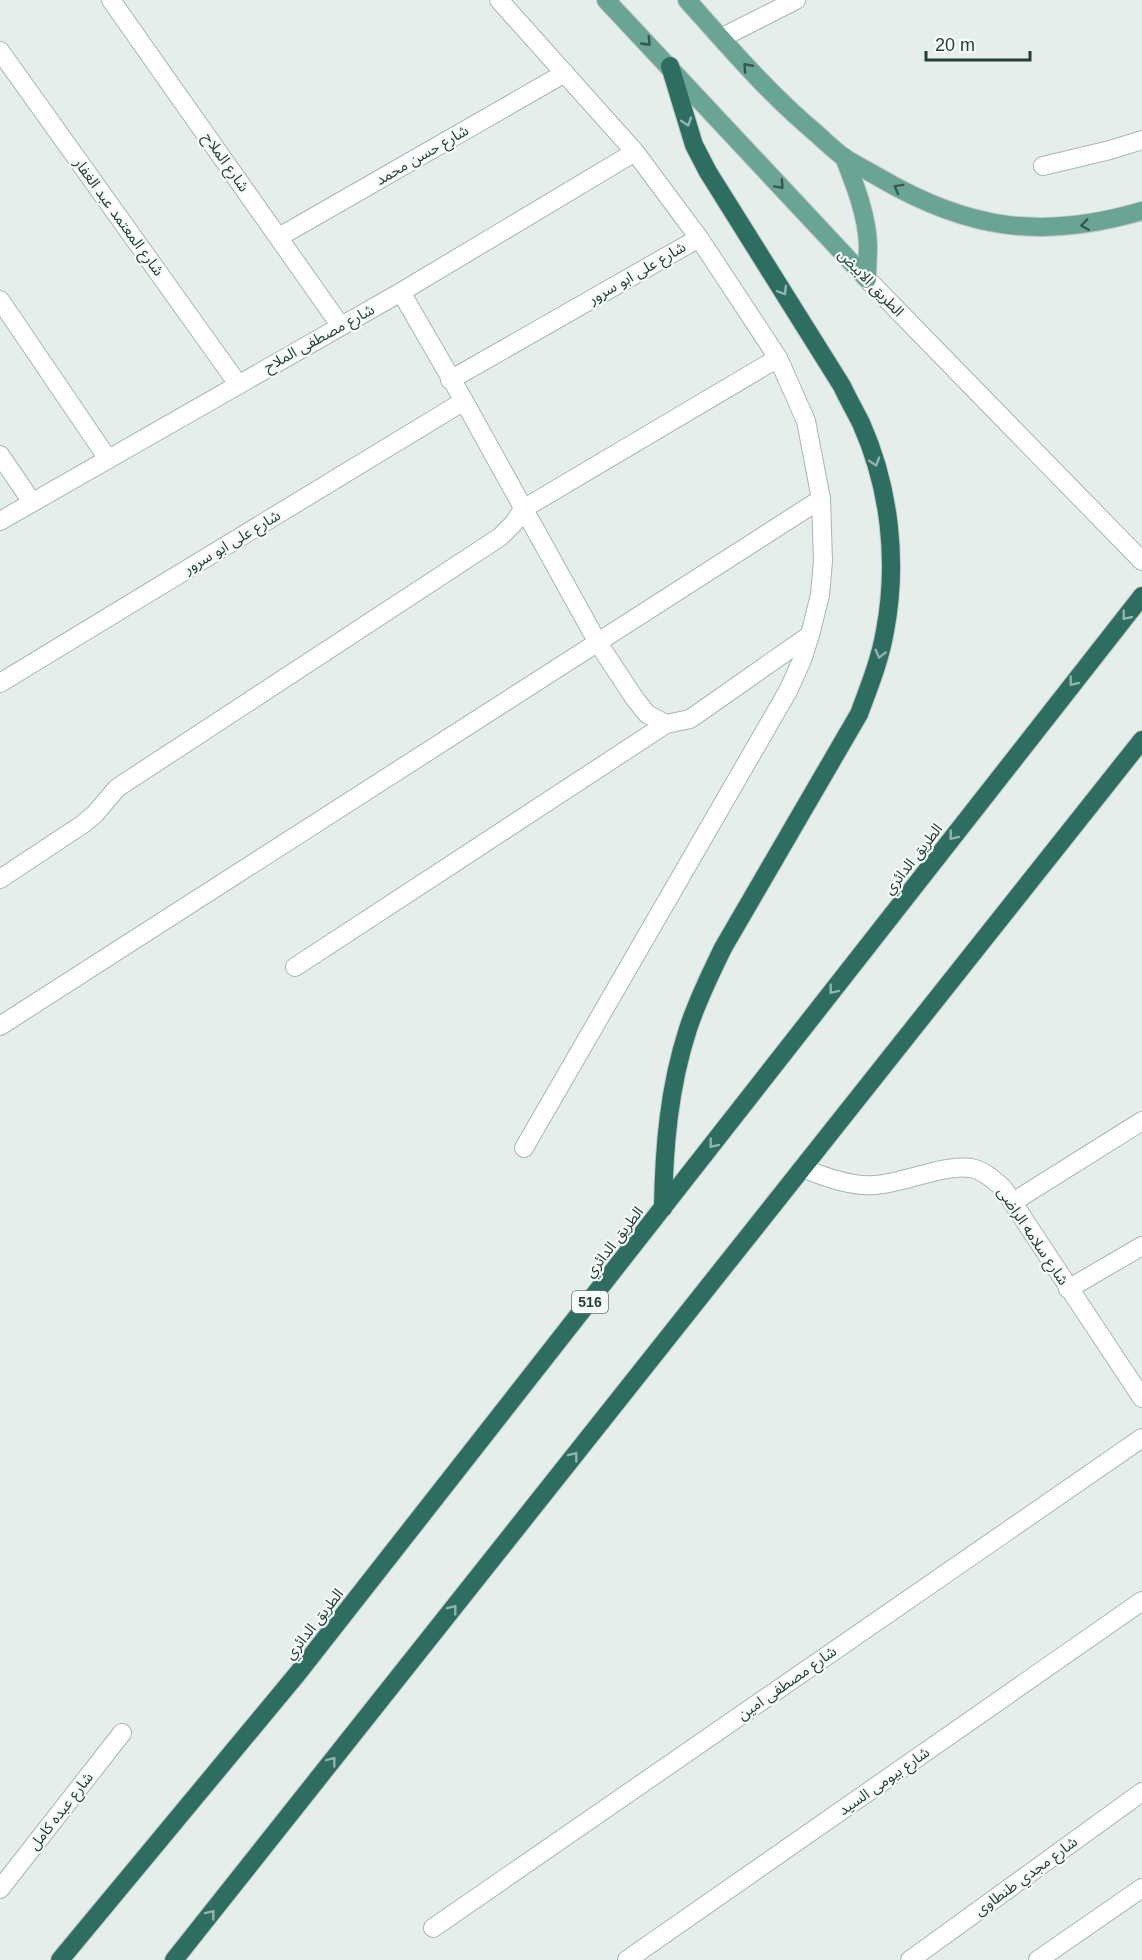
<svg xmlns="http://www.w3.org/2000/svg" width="1142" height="1960" font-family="Helvetica,'Noto Sans Arabic',sans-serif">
	<rect width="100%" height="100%" fill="#e5eeea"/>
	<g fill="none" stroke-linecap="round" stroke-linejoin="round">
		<defs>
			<g id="minor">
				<path d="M111 0 340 325"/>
				<path d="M499 0 635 152 699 238 778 358 806 421 821 499 823 561 820 595 810 635 802 660 788 691 524 1148"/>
				<path d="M721 38 796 0"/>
				<path d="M0 51 238 384"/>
				<path d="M1043 166 1110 150 1142 140"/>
				<path d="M279 237 565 73"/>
				<path d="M401 292 464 401 598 643 635 699 647 714 666 724 690 719 810 635"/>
				<path d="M0 300 108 459"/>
				<path d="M450 380 699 238"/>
				<path d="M0 455 32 502"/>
				<path d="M0 521 401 292 635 152"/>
				<path d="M0 683 464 401"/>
				<path d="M0 879 83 824 95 814 117 788 500 537 514 523 523 509 778 358"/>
				<path d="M295 967 666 724"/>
				<path d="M0 1026 821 499"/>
				<path d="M803 1168C824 1177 851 1187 875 1185 905 1183 943 1164 971 1168 983 1170 994 1180 1003 1188L1142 1398"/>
				<path d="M1013 1202 1142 1121"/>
				<path d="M1068 1289 1142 1246"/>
				<path d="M0 1889 122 1733"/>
				<path d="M433 1928 1142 1438"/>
				<path d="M627 1960 1142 1601"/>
				<path d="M910 1960 1142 1792"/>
				<path d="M1038 1960 1142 1888"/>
			</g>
			<path id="tertiary" d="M867 279 1142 561"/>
			<g id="primary">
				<path d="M606 0 867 279"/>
				<path d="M687 0C729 47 769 94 817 134 826 142 835 151 845 158 856 165 868 171 880 178 969 230 1043 240 1142 211"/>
				<path d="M844 157C855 185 867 215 868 245 868 256 867 268 867 279"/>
			</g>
			<g id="motorway">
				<path d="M663 1208C664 1147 669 1087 688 1029 697 1001 710 975 723 948L859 714C869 687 880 660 885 631 898 562 890 488 861 423 855 411 848 399 842 386L708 172 694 145 670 66"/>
				<path d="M60 1960 298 1673 1142 596"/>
				<path d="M174 1960 1142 740"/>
			</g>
		</defs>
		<use href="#minor" stroke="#a7b7b1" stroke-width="20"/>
		<use href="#tertiary" stroke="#a7b7b1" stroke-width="20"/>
		<use href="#primary" stroke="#c1cac8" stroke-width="20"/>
		<use href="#motorway" stroke="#c1cac8" stroke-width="20"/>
		<use href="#minor" stroke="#fff" stroke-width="18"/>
		<use href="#tertiary" stroke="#fff" stroke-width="18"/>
		<use href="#primary" stroke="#69a495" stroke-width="18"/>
		<use href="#motorway" stroke="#2e6e60" stroke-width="18"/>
	</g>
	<defs><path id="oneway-chevron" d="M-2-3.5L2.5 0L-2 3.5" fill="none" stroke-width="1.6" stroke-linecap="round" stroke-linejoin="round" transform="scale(1.5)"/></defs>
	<g stroke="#345a50">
		<use href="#oneway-chevron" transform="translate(647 42) rotate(46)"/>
		<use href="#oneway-chevron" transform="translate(747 67) rotate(-132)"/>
		<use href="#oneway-chevron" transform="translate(780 185) rotate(47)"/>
		<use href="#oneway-chevron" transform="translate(898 188) rotate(-151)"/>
		<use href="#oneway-chevron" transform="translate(1085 225) rotate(172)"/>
	</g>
	<g stroke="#92b4ac">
		<use href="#oneway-chevron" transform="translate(687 122) rotate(72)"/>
		<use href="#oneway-chevron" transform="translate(783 291) rotate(58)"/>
		<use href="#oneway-chevron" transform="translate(875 462) rotate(73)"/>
		<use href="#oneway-chevron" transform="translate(1126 616) rotate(129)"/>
		<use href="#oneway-chevron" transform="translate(880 654) rotate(104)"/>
		<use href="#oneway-chevron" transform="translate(1073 682) rotate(128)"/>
		<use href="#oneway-chevron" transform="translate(953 836) rotate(128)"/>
		<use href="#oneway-chevron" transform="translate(833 990) rotate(128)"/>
		<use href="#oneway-chevron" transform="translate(713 1144) rotate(128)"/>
		<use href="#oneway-chevron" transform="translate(574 1456) rotate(-52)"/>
		<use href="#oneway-chevron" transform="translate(453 1609) rotate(-52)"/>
		<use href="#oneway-chevron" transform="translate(332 1761) rotate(-52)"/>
		<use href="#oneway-chevron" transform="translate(211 1914) rotate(-52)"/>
	</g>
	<g text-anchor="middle" stroke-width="4.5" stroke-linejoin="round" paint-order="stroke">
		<rect fill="#f6faf8" stroke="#627872" stroke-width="1.5" x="572" y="1291" width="36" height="22" rx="4.5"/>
		<g font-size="14" font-weight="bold" fill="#234139">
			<text x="590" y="1307">516</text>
		</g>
		<g font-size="15" fill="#234139" stroke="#f6faf8">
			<text transform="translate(422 155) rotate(-30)" y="5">شارع حسن محمد</text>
			<text transform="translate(226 162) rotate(55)" y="5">شارع الملاح</text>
			<text transform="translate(119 217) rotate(54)" y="5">شارع المعتمد عبد الغفار</text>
			<text transform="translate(637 273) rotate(-30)" y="5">شارع على ابو سرور</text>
			<text transform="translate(871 283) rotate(46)" y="5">الطريق الابيض</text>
			<text transform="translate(319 338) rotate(-29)" y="5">شارع مصطفى الملاح</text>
			<text transform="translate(232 542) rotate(-31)" y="5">شارع على ابو سرور</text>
			<text transform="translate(913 859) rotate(-52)" y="5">الطريق الدائري</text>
			<text transform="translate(1033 1236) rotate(56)" y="5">شارع سلامه الراضى</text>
			<text transform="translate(614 1242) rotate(-52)" y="5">الطريق الدائري</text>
			<text transform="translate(314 1624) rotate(-52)" y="5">الطريق الدائري</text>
			<text transform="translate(787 1683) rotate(-35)" y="5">شارع مصطفى امين</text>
			<text transform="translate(884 1781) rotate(-35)" y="5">شارع بيومى السيد</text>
			<text transform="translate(61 1811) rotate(-52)" y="5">شارع عبده كامل</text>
			<text transform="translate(1026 1876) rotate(-36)" y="5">شارع مجدي طنطاوى</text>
		</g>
	</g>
	<path d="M926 51v9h104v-9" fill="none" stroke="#234139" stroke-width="3"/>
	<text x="935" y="51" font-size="18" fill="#234139" stroke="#f6faf8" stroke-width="4.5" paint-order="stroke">20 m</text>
</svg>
